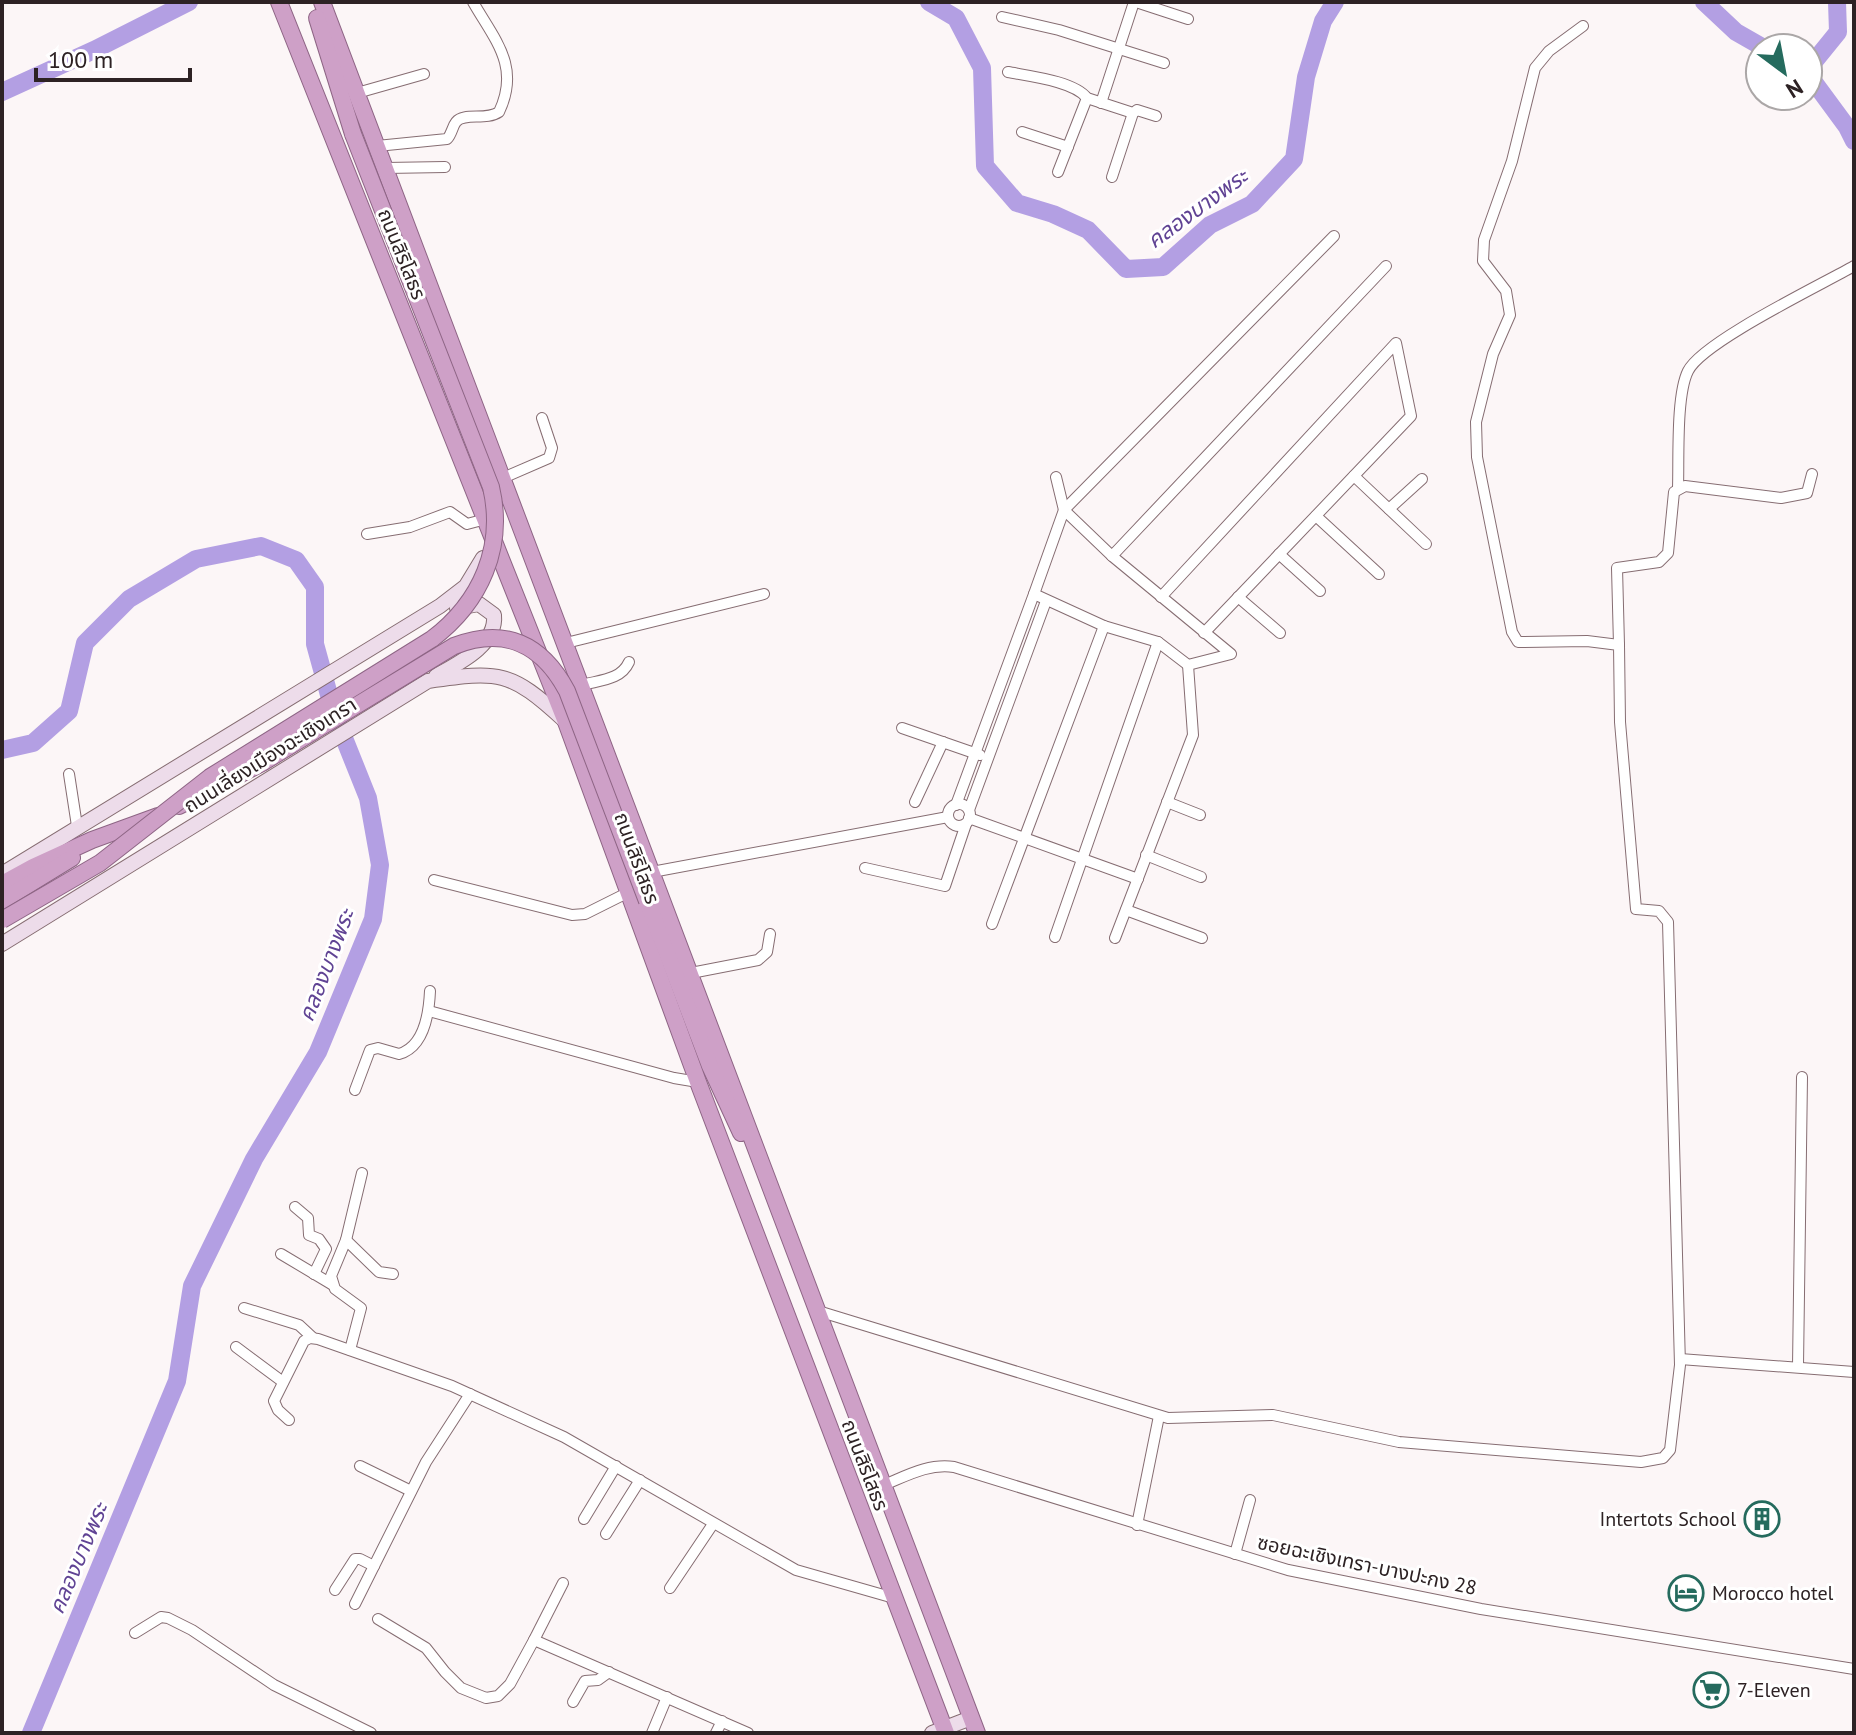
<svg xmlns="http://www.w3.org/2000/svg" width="1856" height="1735" font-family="'PT Sans','Noto Sans Thai',sans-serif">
	<rect width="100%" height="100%" fill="#fcf6f7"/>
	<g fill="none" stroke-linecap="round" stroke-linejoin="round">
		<g stroke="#b39fe3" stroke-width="18">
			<path d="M929 2 956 18 982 68 985 166 1017 203 1053 214 1088 230 1126 269 1163 267 1210 225 1252 204 1294 159 1306 77 1323 21 1335 2"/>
			<path d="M1704 2 1736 32 1764 48"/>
			<path d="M1808 69 1838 32 1837 2"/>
			<path d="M1808 74 1847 127 1854 141"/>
			<path d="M2 92 94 50 189 2"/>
			<path d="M2 750 33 743 69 711 85 643 129 599 196 559 261 546 296 560 315 587V644L334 713 368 798 380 865 373 919 318 1052 254 1159 192 1286 177 1381 31 1733"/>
		</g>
		<defs>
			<g id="minor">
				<path d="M1136 2 1188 19"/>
				<path d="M1002 17 1059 30 1164 63"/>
				<path d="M1008 72C1028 76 1074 81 1087 98L1133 113 1137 110 1156 116"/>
				<path d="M357 93 424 74"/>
				<path d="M1101 103 1134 2"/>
				<path d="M1022 132 1068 147"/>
				<path d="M377 146 447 139C452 134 452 127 456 122 464 112 486 121 499 112 521 66 494 39 473 2"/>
				<path d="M386 168 445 167"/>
				<path d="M1058 172 1087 98"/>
				<path d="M1112 177 1133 113"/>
				<path d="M1354 476 1426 544"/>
				<path d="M503 478 549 458 552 448 542 418"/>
				<path d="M1678 488C1679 459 1676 395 1688 371 1702 342 1821 285 1854 266"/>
				<path d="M1389 509 1422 479"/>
				<path d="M1316 516 1379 574"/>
				<path d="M367 534 410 527 450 512 467 524 486 519"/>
				<path d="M1279 554 1320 591"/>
				<path d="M1112 556 1386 266"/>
				<path d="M1034 594 1064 510 1334 236"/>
				<path d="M1161 597 1396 343 1411 416 1204 633"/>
				<path d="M1238 597 1280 633"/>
				<path d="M566 643 764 594"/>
				<path d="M1619 645 1617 568 1659 562 1668 553 1674 492 1685 486 1781 498 1807 493 1812 474"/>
				<path d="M582 685C600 680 621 680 629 662"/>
				<path d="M902 728 980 755"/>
				<path d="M69 774 77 826"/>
				<path d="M915 802 943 742"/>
				<path d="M1167 802 1200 815"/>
				<circle cx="959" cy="815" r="11"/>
				<path d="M956 805 1034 594 1104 626 1158 642 1188 665 1231 654 1112 556 1064 510 1056 477"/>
				<path d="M969 810 1046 601"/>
				<path d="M969 818 1138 879"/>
				<path d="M1146 855 1201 877"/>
				<path d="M865 868 945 886 966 824"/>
				<path d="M652 872 948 817"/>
				<path d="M434 880 572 915 585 914 629 892"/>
				<path d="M1126 910 1202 938"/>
				<path d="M992 924 1104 626"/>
				<path d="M1055 937 1158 642"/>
				<path d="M1115 938 1193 735 1188 665"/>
				<path d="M691 973 758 960 767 952 770 934"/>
				<path d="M429 1011 674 1078 698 1082"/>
				<path d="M355 1090 370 1050 378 1048 399 1054C424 1047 429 1013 430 991"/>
				<path d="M295 1207 308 1218 309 1235 319 1239 326 1249 314 1274"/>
				<path d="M346 1240 379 1272 393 1274"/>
				<path d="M281 1254 333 1285"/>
				<path d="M244 1308 299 1325 313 1338"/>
				<path d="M818 1311 1168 1418 1273 1415 1399 1442 1641 1462 1663 1458 1670 1450 1680 1365 1668 922 1659 911 1636 909 1620 722 1619 645 1587 641 1518 642 1512 632 1477 457 1476 422 1493 354 1510 315 1506 291 1483 261 1484 240 1512 161 1535 68 1549 51 1583 26"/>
				<path d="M236 1347 283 1382"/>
				<path d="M350 1350 361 1308 335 1289 331 1276 346 1240 362 1173"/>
				<path d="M1680 1359 1854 1372"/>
				<path d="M1798 1366 1802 1077"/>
				<path d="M289 1420 278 1410 274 1401 304 1341 310 1338 318 1339 452 1386 564 1437 796 1570 894 1598"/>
				<path d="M360 1466 411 1491"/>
				<path d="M884 1485C906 1476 929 1463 954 1467L1288 1570 1481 1609 1854 1669"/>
				<path d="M584 1519 616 1466"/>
				<path d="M1137 1525 1159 1416"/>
				<path d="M606 1534 640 1480"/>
				<path d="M1235 1554 1250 1500"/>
				<path d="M670 1588 713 1524"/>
				<path d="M335 1590 355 1559H360L374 1566"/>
				<path d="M355 1604 426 1462 470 1394"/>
				<path d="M378 1619 426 1648 445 1672 461 1688 486 1698 498 1696 510 1684 534 1640 748 1733"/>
				<path d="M135 1633 161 1617 168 1618 192 1630 274 1685 371 1733"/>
				<path d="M534 1640 563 1583"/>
				<path d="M573 1702 585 1681 598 1680 609 1672"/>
				<path d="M652 1733 667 1697"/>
				<path d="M716 1733 722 1721"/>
			</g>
			<g id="secondary">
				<path d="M436 676C459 663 497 645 494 615L479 604 457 608"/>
				<path d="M2 874 440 606 466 586 483 558"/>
				<path d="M2 944 428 681C499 671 510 670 564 720"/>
				<path d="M932 1733 971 1718"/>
			</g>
			<g id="trunk">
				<path d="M279 2 566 722 698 1082 946 1733"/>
				<path d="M322 2 977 1733"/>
				<path d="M317 18 353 134"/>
				<path d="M179 806 262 763"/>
				<path d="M2 884 33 867 92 840 158 816"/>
				<path d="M2 901 72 858"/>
				<path d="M647 901 710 1066 741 1133"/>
			</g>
		</defs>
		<use href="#minor" stroke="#866d72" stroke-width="12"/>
		<use href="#secondary" stroke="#866d72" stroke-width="16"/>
		<use href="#trunk" stroke="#8e6585" stroke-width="18"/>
		<use href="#minor" stroke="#fff" stroke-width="10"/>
		<use href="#secondary" stroke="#eddcea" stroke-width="14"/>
		<use href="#trunk" stroke="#cea0c7" stroke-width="16"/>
		<defs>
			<g id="trunk-bridge">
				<path d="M262 763 454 646C505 626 542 644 567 691L647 901"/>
				<path d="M2 920 100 863 210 777 432 639C481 602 505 547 491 487L353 134"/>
			</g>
		</defs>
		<use href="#trunk-bridge" stroke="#8e6585" stroke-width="18" stroke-linecap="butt"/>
		<use href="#trunk-bridge" stroke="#cea0c7" stroke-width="16"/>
	</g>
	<defs>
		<symbol id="building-ring" viewBox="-11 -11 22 22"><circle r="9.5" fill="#fff" stroke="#256b5e" stroke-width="1.5"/><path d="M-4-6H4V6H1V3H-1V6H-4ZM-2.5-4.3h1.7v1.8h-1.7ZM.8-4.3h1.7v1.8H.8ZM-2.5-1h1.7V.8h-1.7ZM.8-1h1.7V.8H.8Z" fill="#256b5e"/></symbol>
		<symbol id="hotel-ring" viewBox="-11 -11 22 22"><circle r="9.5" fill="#fff" stroke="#256b5e" stroke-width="1.5"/><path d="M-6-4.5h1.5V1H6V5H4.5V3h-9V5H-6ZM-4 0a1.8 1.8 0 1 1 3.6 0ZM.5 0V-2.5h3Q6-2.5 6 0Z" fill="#256b5e"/></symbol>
		<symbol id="supermarket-ring" viewBox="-11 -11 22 22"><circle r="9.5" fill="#fff" stroke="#256b5e" stroke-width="1.5"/><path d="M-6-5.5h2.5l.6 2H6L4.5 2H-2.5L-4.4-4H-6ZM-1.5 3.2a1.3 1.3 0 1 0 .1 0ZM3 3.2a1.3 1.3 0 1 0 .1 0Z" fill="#256b5e"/></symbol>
	</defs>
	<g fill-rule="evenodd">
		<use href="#building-ring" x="1742" y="1499" width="40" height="40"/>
		<use href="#hotel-ring" x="1666" y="1573" width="40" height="40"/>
		<use href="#supermarket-ring" x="1691" y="1670" width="40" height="40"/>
	</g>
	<g text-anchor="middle" stroke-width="6" stroke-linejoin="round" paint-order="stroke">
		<g font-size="20" fill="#2d2224" stroke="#fff">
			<text transform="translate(402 254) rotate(68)" y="7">ถนนสิริโสธร</text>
			<text transform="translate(270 755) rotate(-32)" y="7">ถนนเลี่ยงเมืองฉะเชิงเทรา</text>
			<text transform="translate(637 858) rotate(70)" y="7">ถนนสิริโสธร</text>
			<text transform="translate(865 1465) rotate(69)" y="7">ถนนสิริโสธร</text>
			<text transform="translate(1367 1565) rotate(12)" y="7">ซอยฉะเชิงเทรา-บางปะกง 28</text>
		</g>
		<g font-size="20" fill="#2d2224" stroke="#fff" text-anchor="start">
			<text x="1736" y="1526" text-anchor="end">Intertots School</text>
			<text x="1712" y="1600">Morocco hotel</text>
			<text x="1737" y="1697">7-Eleven</text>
		</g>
		<g font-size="22" font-style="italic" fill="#604394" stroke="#fff">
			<text transform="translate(1197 208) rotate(-36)" y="8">คลองบางพระ</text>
			<text transform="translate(326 965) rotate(-69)" y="8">คลองบางพระ</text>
			<text transform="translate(78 1558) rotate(-67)" y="8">คลองบางพระ</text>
		</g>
	</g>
	<rect width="1856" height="1735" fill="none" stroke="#2d2224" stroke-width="8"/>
	<g transform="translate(1784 72) rotate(148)"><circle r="38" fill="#ffffff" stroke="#aba7a7" stroke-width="2"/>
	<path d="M0-6L14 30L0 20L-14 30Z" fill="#256b5e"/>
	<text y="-12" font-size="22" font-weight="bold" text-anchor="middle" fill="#2d2224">N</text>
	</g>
	<path d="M36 68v12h154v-12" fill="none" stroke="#2d2224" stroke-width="4"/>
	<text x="48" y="68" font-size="24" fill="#2d2224" stroke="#ffffff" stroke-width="6" paint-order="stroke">100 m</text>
</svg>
